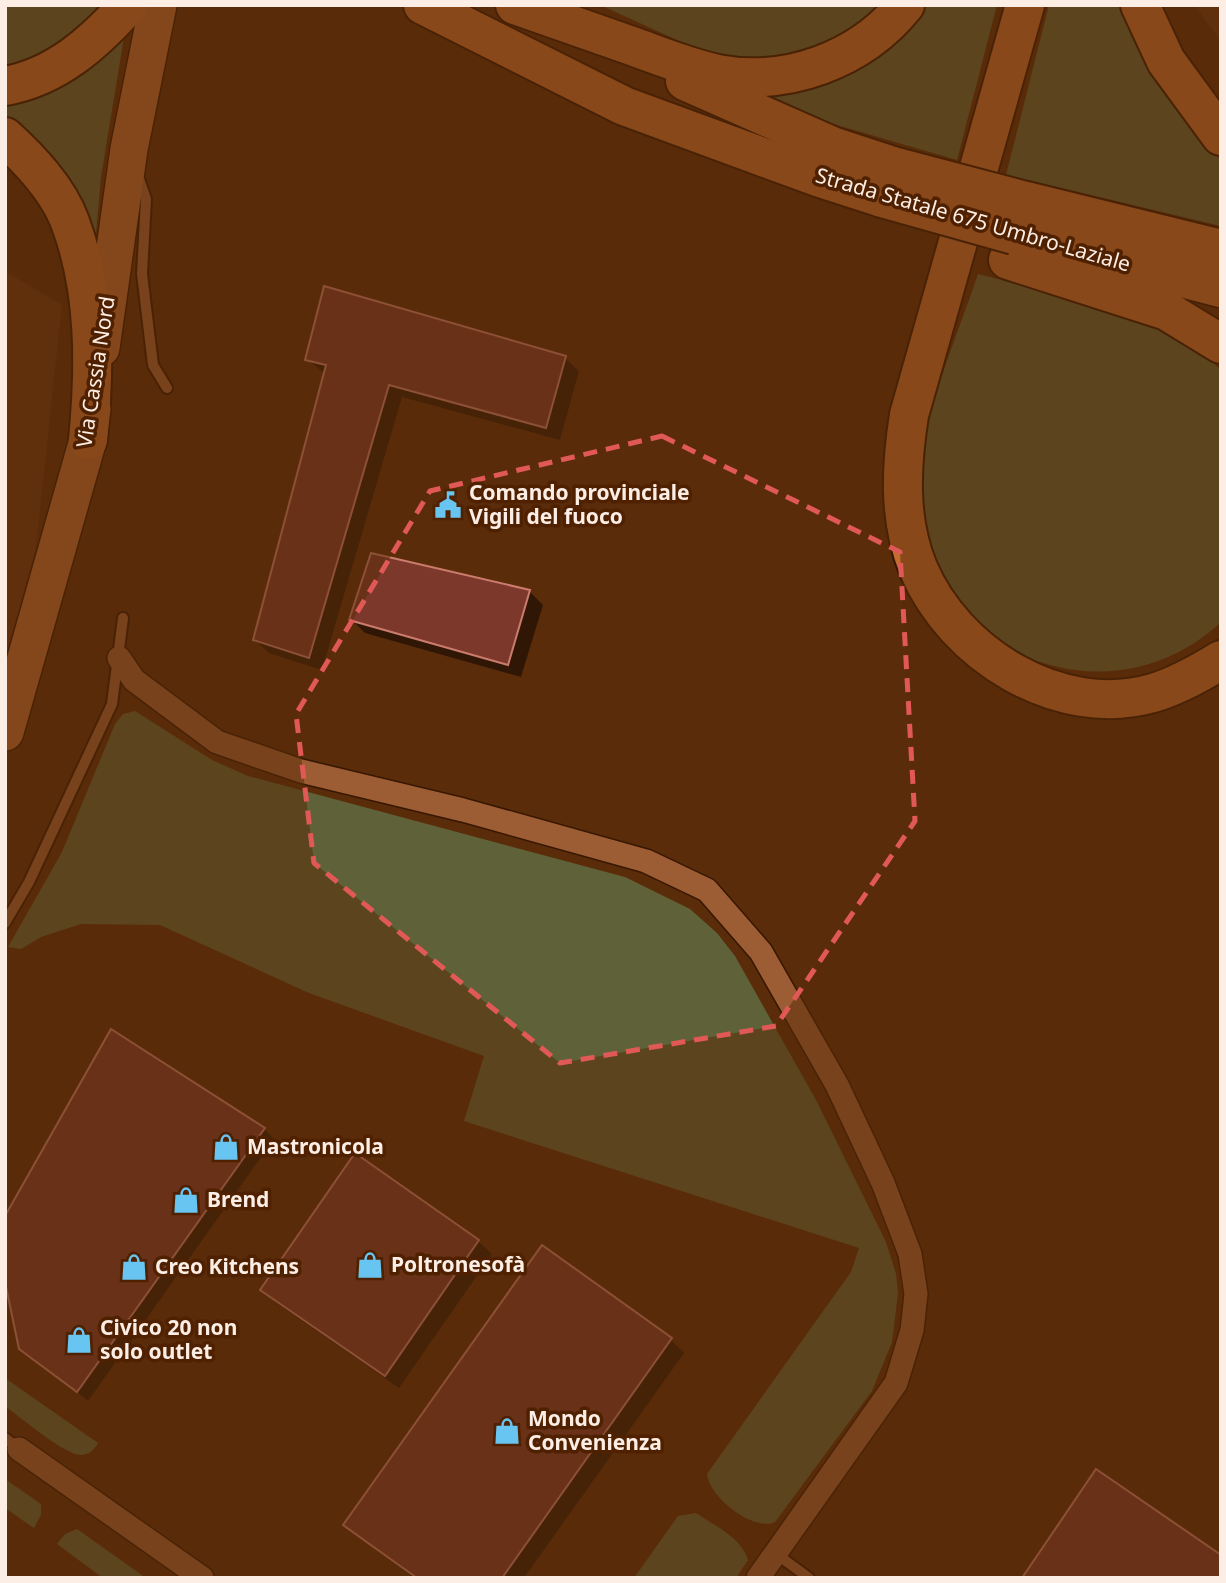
<svg xmlns="http://www.w3.org/2000/svg" width="1226" height="1583" font-family="'Noto Sans',sans-serif">
	<rect width="100%" height="100%" fill="#5a2c0a"/>
	<g fill="#68330e">
		<path d="M1196 5H1221V41L1205 20Z"/>
		<path d="M5 271 62 305 36 547 5 670Z"/>
	</g>
	<g fill="#5f6238">
		<path d="M5 5H102C83 37 39 58 5 67Z"/>
		<path d="M600 5H883L855 31 800 54 757 59 708 54Z"/>
		<path d="M923 5H997L957 160 761 103 762 91Z"/>
		<path d="M1049 5H1120C1139 66 1177 115 1221 160V226L1006 175Z"/>
		<path d="M126 25 101 177 93 268 5 123V99Z"/>
		<path d="M978 274C1062 296 1156 308 1221 370V622C1160 680 1070 687 1000 643 993 639 984 635 978 629 942 595 927 547 921 500 913 434 957 338 978 274Z"/>
		<path d="M135 711 212 760 248 776 625 877 690 909 717 933 735 956 816 1100 886 1242 896 1274 898 1293 892 1342 872 1391 775 1522C753 1532 709 1497 707 1474L851 1272 859 1248 464 1121 484 1056 309 993 160 925 81 924 41 937 21 949 8 947 62 852 115 724 123 714Z"/>
		<path d="M5 1378 98 1443C94 1450 89 1455 80 1455 64 1454 20 1417 5 1406Z"/>
		<path d="M5 1479 41 1504V1515L34 1528 5 1508Z"/>
		<path d="M696 1513C715 1526 741 1537 748 1560L736 1578H634L678 1516Z"/>
		<path d="M77 1529 146 1578H103L57 1544 65 1534Z"/>
	</g>
	<g fill="#0007">
		<path d="M565 358 579 371 560 440 402 397 322 670 269 653 255 640 325 374 307 359Z"/>
		<path d="M372 555 530 592 543 605 521 677 365 633 351 619Z"/>
		<path d="M264 1129 274 1139 88 1401 28 1353Z"/>
		<path d="M478 1241 492 1254 399 1388 276 1303 263 1290Z"/>
		<path d="M670 1339 684 1353 524 1578H414L345 1525Z"/>
	</g>
	<g fill="#7d382c" stroke="#cb7c6d" stroke-width="2">
		<path d="M324 286 566 356 546 428 389 385 309 658 253 640 326 365 305 360Z"/>
		<path d="M371 553 530 590 508 665 349 620Z"/>
		<path d="M111 1029 265 1128 77 1392 19 1349 5 1282V1216Z"/>
		<path d="M355 1153 479 1240 385 1376 260 1290Z"/>
		<path d="M542 1245 672 1338 502 1578H417L343 1525Z"/>
		<path d="M1096 1469 1221 1555V1578H1022Z"/>
	</g>
	<g fill="none" stroke-linecap="round" stroke-linejoin="round">
		<defs>
			<g id="service">
				<path d="M138 176 146 199 142 274 153 365 167 388"/>
				<path d="M5 923 29 882 112 704 123 618"/>
				<path d="M5 1438 19 1449"/>
				<path d="M775 1553 809 1578"/>
			</g>
			<g id="minor">
				<path d="M119 658 134 680 217 742 301 771 463 810 646 861 707 890 761 952 837 1085 883 1183 910 1254 916 1294 912 1330 896 1383 758 1578"/>
				<path d="M19 1449 202 1578"/>
			</g>
			<g id="primary">
				<path d="M101 348 129 149 158 5"/>
				<path d="M5 732 88 440 92 409"/>
			</g>
			<g id="trunk">
				<path d="M423 5 624 106 820 178 882 198"/>
				<path d="M515 5C554 19 593 32 632 46 660 56 689 68 718 74 787 87 861 60 905 5"/>
				<path d="M1025 5 909 415C901 466 898 519 918 568 954 654 1059 720 1153 693 1177 686 1200 673 1221 660"/>
				<path d="M1140 5 1166 61 1221 136"/>
				<path d="M685 81 832 146 893 166"/>
				<path d="M5 86C56 77 94 43 128 5"/>
				<path d="M5 137C30 160 58 189 70 222 96 291 95 368 88 440"/>
				<path d="M1026 201 1221 249"/>
				<path d="M1014 235 1221 288"/>
				<path d="M1008 260 1167 311 1221 344"/>
			</g>
		</defs>
		<use href="#service" stroke="#371702" stroke-width="14"/>
		<use href="#minor" stroke="#371702" stroke-width="26"/>
		<use href="#primary" stroke="#371702" stroke-width="40"/>
		<use href="#trunk" stroke="#371702" stroke-width="42"/>
		<use href="#service" stroke="#9d5d34" stroke-width="10"/>
		<use href="#minor" stroke="#9d5d34" stroke-width="23"/>
		<use href="#primary" stroke="#b96831" stroke-width="37"/>
		<use href="#trunk" stroke="#c26c30" stroke-width="38"/>
		<defs>
			<g id="trunk-bridge">
				<path d="M893 166 1026 201"/>
				<path d="M882 198 1014 235"/>
			</g>
		</defs>
		<use href="#trunk-bridge" stroke="#371702" stroke-width="42" stroke-linecap="butt"/>
		<use href="#trunk-bridge" stroke="#c26c30" stroke-width="38"/>
	</g>
	<path d="M0 0H1226V1583H0ZM662 436 900 552 915 821 776 1026 560 1063 314 863 296 714 430 491Z" fill="#5a2c0a" fill-opacity=".55" fill-rule="evenodd"/>
	<path fill="none" stroke="#e05957" stroke-width="5" stroke-dasharray="14 9" stroke-linejoin="round" d="M662 436 900 552 915 821 776 1026 560 1063 314 863 296 714 430 491Z"/>
	<defs>
		<symbol id="civic-bare" viewBox="-9 -9 18 18"><path d="M-.6-6.5H3V-4.5H.6V-3L4-1V1h2V6H-6V1h2V-1L-.6-3ZM-1.2 2.5V6h2.4V2.5Z" fill="#68c4f0" stroke="#4f2100" stroke-width="2.5" paint-order="stroke"/></symbol>
		<symbol id="shop-bare" viewBox="-9 -9 18 18"><path d="M-5-2.5h2.3a2.7 3.5 0 0 1 5.4 0H5L5.5 6h-11ZM-1.5-2.5h3a1.5 2.3 0 0 0-3 0Z" fill="#68c4f0" stroke="#4f2100" stroke-width="2.5" paint-order="stroke"/></symbol>
	</defs>
	<g fill-rule="evenodd">
		<use href="#civic-bare" x="429" y="486" width="38" height="38"/>
		<use href="#shop-bare" x="207" y="1128" width="38" height="38"/>
		<use href="#shop-bare" x="167" y="1181" width="38" height="38"/>
		<use href="#shop-bare" x="351" y="1246" width="38" height="38"/>
		<use href="#shop-bare" x="115" y="1248" width="38" height="38"/>
		<use href="#shop-bare" x="60" y="1321" width="38" height="38"/>
		<use href="#shop-bare" x="488" y="1412" width="38" height="38"/>
	</g>
	<g text-anchor="middle" stroke-width="7" stroke-linejoin="round" paint-order="stroke">
		<g font-size="21" fill="#fcede5" stroke="#4f2100">
			<text transform="translate(973 220) rotate(16)" y="7">Strada Statale 675 Umbro-Laziale</text>
			<text transform="translate(96 372) rotate(-81)" y="7">Via Cassia Nord</text>
		</g>
		<g font-size="21" font-weight="bold" fill="#fcede5" stroke="#4f2100" text-anchor="start">
			<text x="469" y="500">Comando provinciale<tspan x="469" dy="24">Vigili del fuoco</tspan></text>
			<text x="247" y="1154">Mastronicola</text>
			<text x="207" y="1207">Brend</text>
			<text x="391" y="1272">Poltronesofà</text>
			<text x="155" y="1274">Creo Kitchens</text>
			<text x="100" y="1335">Civico 20 non<tspan x="100" dy="24">solo outlet</tspan></text>
			<text x="528" y="1426">Mondo<tspan x="528" dy="24">Convenienza</tspan></text>
		</g>
	</g>
	<rect width="1226" height="1583" fill="none" stroke="#fcede5" stroke-width="14"/>
</svg>
